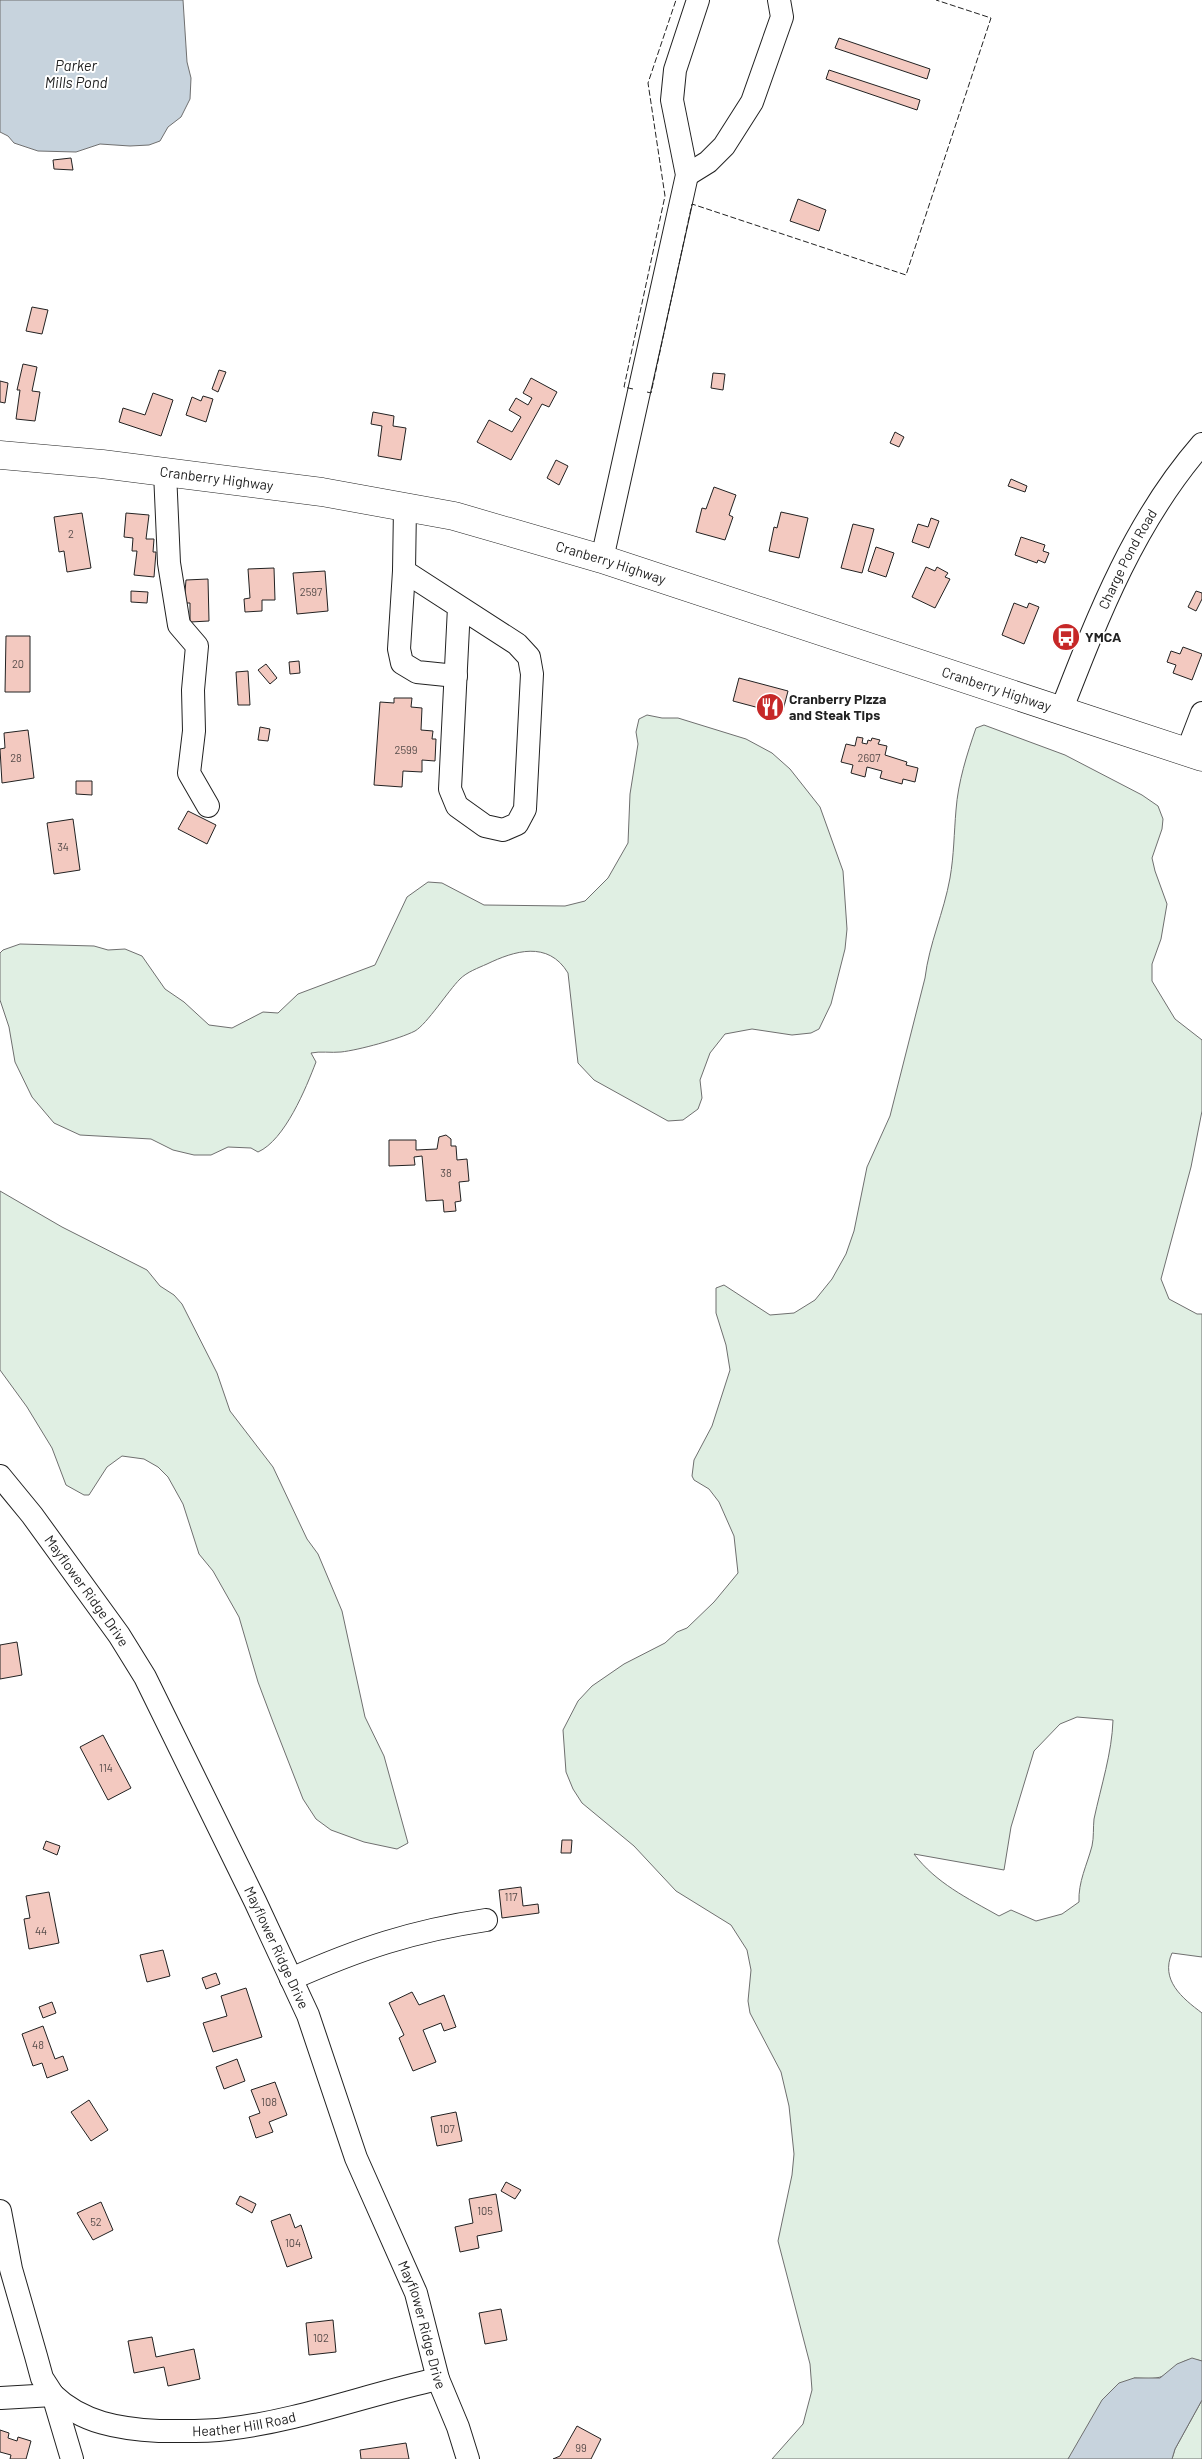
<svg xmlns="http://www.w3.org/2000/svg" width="1202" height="2459" font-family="Barlow,sans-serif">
	<rect width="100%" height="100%" fill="#fff"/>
	<g fill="#e0efe3" stroke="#6f6f6f" fill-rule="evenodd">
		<path d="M647 715 662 718H678L746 739 772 753 790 769 820 807 843 871 847 929 845 949 831 1004 819 1029 811 1033 792 1035 752 1029 725 1034 710 1053 700 1080 702 1098 698 1109 683 1120 668 1121 594 1080 578 1063 568 973C548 940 514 951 487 964 478 968 467 972 460 979 448 991 427 1024 415 1031 399 1039 359 1050 341 1052 331 1053 320 1051 311 1053L316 1062C306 1088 285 1140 258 1152L251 1148 228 1147 211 1155H194L173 1150 151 1139 80 1135 54 1123 32 1097 15 1062 9 1027 0 1000V953L3 950 20 944 94 946 108 950 125 949 142 956 165 989 184 1002 209 1025 232 1028 263 1012 278 1013 298 994 375 965 407 897 428 882 442 883 484 905 565 906 585 901 608 878 628 843 630 794 638 744 636 732 639 719Z"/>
		<path d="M984 725 1065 755 1142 795 1158 806 1163 819 1162 829 1152 858 1155 871 1167 904 1161 939 1152 964V981L1175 1019 1202 1040V1111L1191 1167 1161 1279 1169 1299 1197 1314H1202V1957L1172 1953C1160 1980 1182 1998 1202 2013V2361C1179 2355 1179 2370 1163 2376 1154 2380 1143 2378 1134 2378L1068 2459H772L803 2424 812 2390 810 2364 778 2241 792 2175 794 2154 789 2106 781 2072 750 2013 748 2001 751 1970 747 1950 731 1925 676 1891 634 1846 582 1803 573 1789 566 1772 563 1730 578 1701 592 1686 624 1664 665 1643 677 1632 687 1628 714 1602 738 1573 734 1536 719 1502 709 1489 694 1480 692 1476 694 1460 712 1426 730 1370 726 1345 716 1313V1288L724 1285 770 1315 794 1313 815 1300 832 1279 846 1254 854 1231 867 1167 890 1116 925 978C929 944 944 912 950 878 954 855 954 833 956 810 958 782 967 754 976 728ZM1077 1717 1113 1720C1112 1753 1101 1786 1094 1819 1093 1828 1094 1837 1092 1846 1087 1865 1078 1882 1079 1902L1062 1914 1036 1921 1011 1910 999 1916C967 1898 936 1883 914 1854L1004 1870 1011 1827 1034 1751 1060 1724Z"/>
		<path d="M0 1191 62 1227 147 1270 160 1286 174 1295 182 1304 217 1373 230 1411 273 1467 307 1539 318 1554 342 1611 365 1717 384 1756 408 1843 397 1849 364 1842 331 1830 316 1819 303 1799 273 1722 258 1682 239 1617 213 1571 199 1554 183 1504 168 1477 158 1467 144 1459 122 1456 107 1467 89 1495H84L66 1485 52 1448 27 1407 0 1370Z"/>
		<path d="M1202 2400V2459H1172L1175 2449Z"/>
	</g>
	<g fill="#c7d3dd" stroke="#6f6f6f">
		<path d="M0 0H183L187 62 191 78 190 99 181 117 168 127 160 141 149 145 130 146 100 144 76 152 38 151 14 143 8 136 0 132Z"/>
		<path d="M1192 2358 1202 2361V2400L1175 2449 1172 2459H1068L1102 2400 1119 2383 1134 2378H1160L1177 2364Z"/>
	</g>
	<g fill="#f3c9c0" stroke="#222">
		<path d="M839 38 930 69 927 79 835 48Z"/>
		<path d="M829 70 920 100 917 110 826 79Z"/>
		<path d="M71 158 73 170 54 169 53 160Z"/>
		<path d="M798 199 826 210 819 231 790 221Z"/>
		<path d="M32 307 48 310 42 334 26 331Z"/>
		<path d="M23 364 37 367 32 391 40 392 35 421 16 419 20 390H17Z"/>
		<path d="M219 370 226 372 218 392 212 389Z"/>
		<path d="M713 373 725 374 723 390 711 388Z"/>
		<path d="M531 378 557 392 549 407 542 404 511 460 477 442 489 420 512 432 521 417 509 410 516 398 528 405 532 398 523 393Z"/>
		<path d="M0 381 8 383 5 403 0 402Z"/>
		<path d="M153 393 173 400 161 436 119 422 123 408 145 415Z"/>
		<path d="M203 396 213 399 206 422 186 415 192 397 201 401Z"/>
		<path d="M373 412 394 416 393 426 406 428 401 460 378 456 382 426 371 424Z"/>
		<path d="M895 432 904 437 899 447 890 443Z"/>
		<path d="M556 460 568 466 559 485 547 478Z"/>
		<path d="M1011 479 1027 486 1025 492 1008 486Z"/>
		<path d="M714 487 736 495 729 515 733 517 725 540 696 532 702 508 706 509Z"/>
		<path d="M781 512 808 518 799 558 769 551 774 527 777 528Z"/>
		<path d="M82 513 91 568 67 572 64 551 59 552 54 517Z"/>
		<path d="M126 513 149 515 146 539H154L153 552H156L154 577 134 575 137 551H132L133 538 124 537Z"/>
		<path d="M931 518 939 521 929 548 912 542 918 524 928 527Z"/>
		<path d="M853 524 874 529 862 573 841 568Z"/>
		<path d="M1021 537 1045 545 1043 551 1049 553 1045 563 1038 560 1037 563 1015 555Z"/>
		<path d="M876 547 894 553 886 577 868 571Z"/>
		<path d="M926 567 935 571 937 567 948 573 945 577 950 579 935 608 912 597Z"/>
		<path d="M274 568 275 600H262V611L245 612 244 599 250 598 248 569Z"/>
		<path d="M325 571 328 611 297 614 293 573Z"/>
		<path d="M208 579 209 621 190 622V603H184L186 580Z"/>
		<path d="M131 591 148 592 147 603 131 602Z"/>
		<path d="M1196 591 1202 593V599L1196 611 1188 607Z"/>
		<path d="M1014 603 1027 608 1029 603 1039 607 1024 644 1002 635Z"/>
		<path d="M6 636H30V692H5Z"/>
		<path d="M1183 647 1202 654 1192 680 1173 673 1176 665 1167 662 1171 651 1180 654Z"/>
		<path d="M299 661 300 673 290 674 289 662Z"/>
		<path d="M266 664 277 678 270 684 258 670Z"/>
		<path d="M248 671 250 705H238L236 672Z"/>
		<path d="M739 678 788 691 782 714 733 701Z"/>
		<path d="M394 698H412L411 707 422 708 421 730 433 731 432 739H436L435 761 422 760V772L403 771 402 787 374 785 380 702 394 703Z"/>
		<path d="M260 727 270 729 268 741 258 740Z"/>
		<path d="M28 730 34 778 2 783 0 749 5 748 4 733Z"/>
		<path d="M857 737 863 738 862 743 867 744 868 740 871 741 872 738 880 740 878 744 887 746 885 755 907 762 906 765 918 768 915 782 903 779 902 784 880 778 882 771 867 767 865 777 851 773 853 765 841 762 846 744 855 746Z"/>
		<path d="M76 781H92V795L76 794Z"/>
		<path d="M188 811 216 825 207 844 178 829Z"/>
		<path d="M73 819 80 870 54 874 47 823Z"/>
		<path d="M446 1135 451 1139V1146H456L457 1160 467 1159 469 1181 459 1182 461 1201 455 1202 456 1211 444 1212 443 1200 426 1201 422 1156 414 1157 415 1165 389 1166V1140H416V1150L437 1149 439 1137Z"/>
		<path d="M17 1642 22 1675 0 1679V1645Z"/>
		<path d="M103 1735 131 1788 108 1800 80 1747Z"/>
		<path d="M562 1840H572L571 1853H561Z"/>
		<path d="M46 1841 60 1846 57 1855 43 1849Z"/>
		<path d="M521 1887 523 1906 538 1904 539 1913 502 1918 499 1890Z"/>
		<path d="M49 1892 59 1943 29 1949 24 1919 30 1918 26 1896Z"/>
		<path d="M163 1950 170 1976 147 1982 140 1955Z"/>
		<path d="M216 1973 220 1984 206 1989 202 1978Z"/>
		<path d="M246 1988 262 2037 213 2052 203 2023 227 2016 221 1996Z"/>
		<path d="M412 1992 419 2005 444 1995 456 2027 444 2031 441 2023 423 2030 436 2062 413 2071 399 2038 404 2035 389 2003Z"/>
		<path d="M52 2002 56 2013 43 2018 39 2007Z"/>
		<path d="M43 2026 55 2059 63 2056 68 2070 47 2078 42 2063 33 2066 22 2034Z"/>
		<path d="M237 2059 245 2081 224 2089 216 2067Z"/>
		<path d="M275 2082 287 2115 269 2122 273 2132 256 2138 249 2117 260 2113 251 2090Z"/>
		<path d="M89 2100 108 2130 91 2141 71 2112Z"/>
		<path d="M456 2112 462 2141 437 2146 431 2117Z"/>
		<path d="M506 2182 521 2190 515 2199 501 2191Z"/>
		<path d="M496 2194 502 2231 477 2236 479 2248 460 2252 455 2227 473 2223 469 2199Z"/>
		<path d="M240 2196 256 2204 252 2213 236 2204Z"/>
		<path d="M101 2202 113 2230 93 2240 77 2213Z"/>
		<path d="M290 2214 295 2228 301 2225 312 2258 287 2267 271 2221Z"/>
		<path d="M501 2309 507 2340 485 2344 479 2313Z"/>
		<path d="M333 2320 336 2352 309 2355 306 2323Z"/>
		<path d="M152 2337 156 2357 194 2349 200 2379 168 2386 164 2367 134 2373 128 2341Z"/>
		<path d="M577 2426 601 2439 591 2459H553L560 2456Z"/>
		<path d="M0 2430 9 2433 8 2438 17 2441 18 2437 31 2441 26 2459H10L11 2455 0 2452Z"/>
		<path d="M406 2443 409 2459H361L360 2450Z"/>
	</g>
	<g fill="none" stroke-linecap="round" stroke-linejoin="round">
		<defs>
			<g id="minor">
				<path d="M687 175 708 162 724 146 752 102 782 17 779 0"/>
				<path d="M165 472 169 563 179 625 197 646 193 690 194 731 189 773 208 806"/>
				<path d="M405 507 404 571 517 644 529 657 532 674 525 809 517 824 503 830 485 826 457 806 450 789 459 607"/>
				<path d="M602 559 687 175 672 100 675 70 698 0"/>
				<path d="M404 571 399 649 402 663 417 672 456 676"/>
				<path id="s1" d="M1061 711C1098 616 1134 522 1202 444"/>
				<path d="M1187 752 1202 713"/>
				<path id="s2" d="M0 1476 32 1515 119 1635 145 1677 255 1901 308 2015 356 2158 416 2293 438 2379 458 2427 468 2459"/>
				<path d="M291 1979C359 1949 412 1931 486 1920"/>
				<path d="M0 2211 11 2269 36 2356 42 2378 53 2395 72 2459"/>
				<path id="s3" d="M53 2395C82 2423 120 2429 159 2431 182 2431 204 2432 227 2429 299 2421 368 2394 438 2379"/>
				<path d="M1 2398 53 2395"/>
			</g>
			<g id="major">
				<path id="s4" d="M0 455 102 464 322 492 454 516 602 559 1202 757"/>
			</g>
		</defs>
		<use href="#minor" stroke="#222" stroke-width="24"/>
		<use href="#major" stroke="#222" stroke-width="29"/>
		<use href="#minor" stroke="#fff" stroke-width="22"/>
		<use href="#major" stroke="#fff" stroke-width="28"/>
		<g stroke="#222" stroke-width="1" stroke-dasharray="6 2.5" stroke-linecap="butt">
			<path d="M633 389 624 387 665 196 648 83 676 0"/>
			<path d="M647 392 651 393 692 204 906 275 991 18 936 0"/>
		</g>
	</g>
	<defs>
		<symbol id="bus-disc" viewBox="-11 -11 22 22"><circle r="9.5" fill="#c62828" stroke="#fff"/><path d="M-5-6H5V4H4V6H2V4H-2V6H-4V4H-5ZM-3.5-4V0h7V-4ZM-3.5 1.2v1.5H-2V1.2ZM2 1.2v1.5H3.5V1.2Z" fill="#fff"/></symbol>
		<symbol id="restaurant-disc" viewBox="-11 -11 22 22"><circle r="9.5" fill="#c62828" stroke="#fff"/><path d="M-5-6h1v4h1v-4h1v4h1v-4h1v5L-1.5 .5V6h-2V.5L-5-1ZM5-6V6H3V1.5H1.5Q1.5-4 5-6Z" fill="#fff"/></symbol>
	</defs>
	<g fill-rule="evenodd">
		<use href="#bus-disc" x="1050" y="621" width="32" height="32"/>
		<use href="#restaurant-disc" x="754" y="691" width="32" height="32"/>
	</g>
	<g text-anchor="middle" stroke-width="4" stroke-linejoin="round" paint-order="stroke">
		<g font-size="11" fill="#564c4a">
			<text x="71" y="538">2</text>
			<text x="311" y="596">2597</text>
			<text x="18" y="668">20</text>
			<text x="406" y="754">2599</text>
			<text x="16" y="762">28</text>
			<text x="869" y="762">2607</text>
			<text x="63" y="851">34</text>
			<text x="446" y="1177">38</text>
			<text x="106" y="1772">114</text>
			<text x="511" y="1901">117</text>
			<text x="41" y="1935">44</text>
			<text x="38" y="2049">48</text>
			<text x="269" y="2106">108</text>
			<text x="447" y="2133">107</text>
			<text x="485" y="2215">105</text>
			<text x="96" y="2226">52</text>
			<text x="293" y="2247">104</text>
			<text x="321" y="2342">102</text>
			<text x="581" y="2452">99</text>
		</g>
		<g font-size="14" fill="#222" stroke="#fff">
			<text dy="5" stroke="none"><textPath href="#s4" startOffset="218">Cranberry Highway</textPath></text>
			<text dy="5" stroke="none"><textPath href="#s1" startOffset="166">Charge Pond Road</textPath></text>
			<text dy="5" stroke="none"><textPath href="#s4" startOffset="622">Cranberry Highway</textPath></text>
			<text dy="5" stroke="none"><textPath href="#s4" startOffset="1028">Cranberry Highway</textPath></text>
			<text dy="5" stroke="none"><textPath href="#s2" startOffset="144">Mayflower Ridge Drive</textPath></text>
			<text dy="5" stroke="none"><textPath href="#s2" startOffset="549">Mayflower Ridge Drive</textPath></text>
			<text dy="5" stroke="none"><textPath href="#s2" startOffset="954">Mayflower Ridge Drive</textPath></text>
			<text dy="5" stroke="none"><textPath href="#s3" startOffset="200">Heather Hill Road</textPath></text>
		</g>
		<g font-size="14" font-weight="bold" fill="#222" stroke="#fff" text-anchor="start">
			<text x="1085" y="642">YMCA</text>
			<text x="789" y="704">Cranberry Pizza<tspan x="789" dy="16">and Steak Tips</tspan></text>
		</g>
		<g font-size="15" font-style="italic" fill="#222" stroke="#fff">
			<text x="76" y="71">Parker<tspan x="76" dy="17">Mills Pond</tspan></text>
		</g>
	</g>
</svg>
